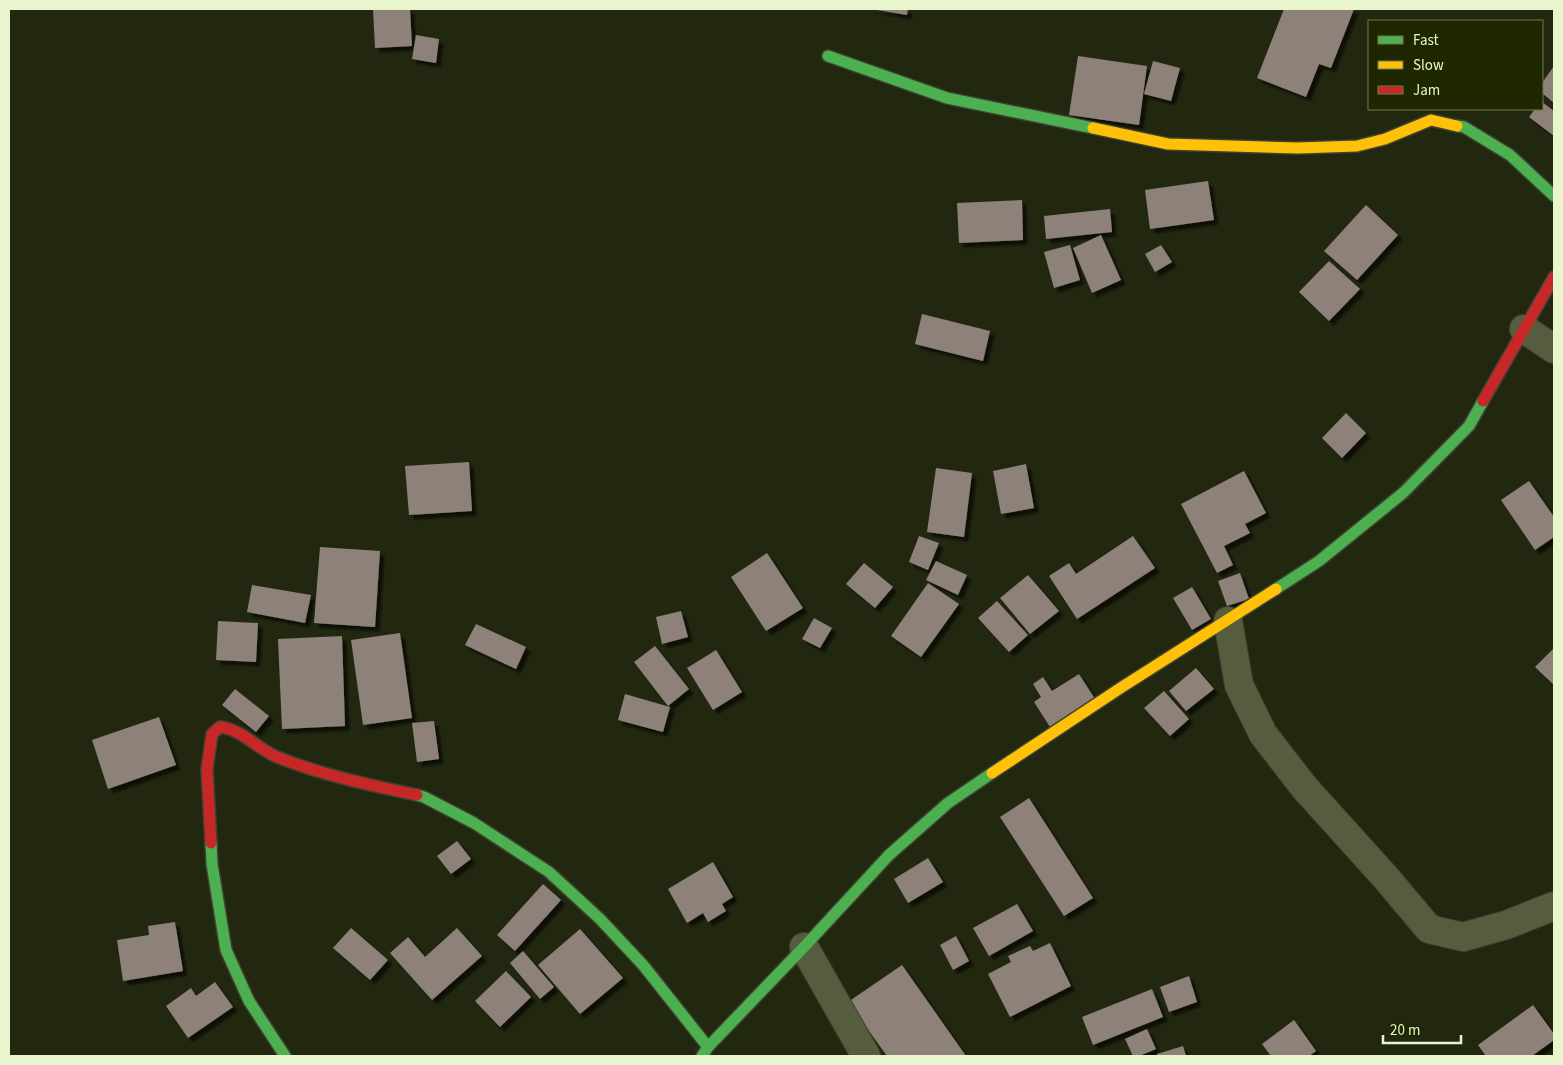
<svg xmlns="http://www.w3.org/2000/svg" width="1563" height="1065" font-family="'Source Sans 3',sans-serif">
	<defs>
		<filter id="shadow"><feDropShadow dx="4.5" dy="4.5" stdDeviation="1" flood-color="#0009"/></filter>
	</defs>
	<rect width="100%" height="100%" fill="#222810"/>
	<g fill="#8d817a" filter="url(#shadow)">
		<path d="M373 9H410L412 46 375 48Z"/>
		<path d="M871 9H908L907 15Z"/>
		<path d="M1284 9H1354L1331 68 1319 64 1306 97 1257 78Z"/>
		<path d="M416 35 439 39 436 63 412 59Z"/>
		<path d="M1078 56 1147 66 1139 125 1069 115Z"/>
		<path d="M1153 61 1180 68 1171 101 1144 94Z"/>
		<path d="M1554 66V103L1542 93V83Z"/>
		<path d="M1542 102 1554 111V136L1529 117 1535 109H1542Z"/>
		<path d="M1208 181 1214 220 1150 229 1145 190Z"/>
		<path d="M1022 200 1023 240 959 243 957 203Z"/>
		<path d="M1366 205 1398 235 1357 280 1324 251Z"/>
		<path d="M1110 209 1112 232 1046 239 1044 216Z"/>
		<path d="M1101 235 1121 280 1092 293 1073 248Z"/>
		<path d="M1070 245 1080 280 1054 288 1044 252Z"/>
		<path d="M1161 245 1172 262 1155 272 1145 254Z"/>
		<path d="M1329 261 1360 289 1329 321 1299 292Z"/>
		<path d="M922 314 990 331 983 361 915 344Z"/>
		<path d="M1346 413 1366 433 1342 458 1322 438Z"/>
		<path d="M469 462 472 511 409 515 405 466Z"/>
		<path d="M1026 464 1034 508 1001 514 993 471Z"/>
		<path d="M936 468 972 473 964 537 927 532Z"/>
		<path d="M1244 471 1266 513 1245 524 1250 533 1224 546 1233 565 1217 573 1181 504Z"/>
		<path d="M1529 481 1554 517V537L1535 550 1501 500Z"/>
		<path d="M919 536 939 543 928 570 909 562Z"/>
		<path d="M1133 536 1155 568 1077 619 1049 576 1069 563 1076 574Z"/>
		<path d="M320 547 380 551 375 627 314 623Z"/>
		<path d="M767 553 803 608 766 631 731 577Z"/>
		<path d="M936 561 967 575 958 595 926 580Z"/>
		<path d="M864 563 893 587 875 608 846 584Z"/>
		<path d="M1240 573 1249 599 1227 606 1218 581Z"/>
		<path d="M1028 575 1059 611 1030 634 1000 598Z"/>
		<path d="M928 583 959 604 921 657 891 636Z"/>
		<path d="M252 585 311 595 305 623 247 612Z"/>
		<path d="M1192 587 1211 619 1192 630 1173 598Z"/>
		<path d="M997 601 1028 635 1009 652 978 618Z"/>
		<path d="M681 611 688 637 662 644 656 617Z"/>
		<path d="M814 618 832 628 820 648 802 639Z"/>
		<path d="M218 621 258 623 256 662 216 660Z"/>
		<path d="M476 624 526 647 516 669 465 645Z"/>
		<path d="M400 633 412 718 363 725 351 640Z"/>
		<path d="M342 636 345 726 282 729 278 639Z"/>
		<path d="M655 646 689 689 668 706 634 662Z"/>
		<path d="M1554 648V685L1535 667Z"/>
		<path d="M716 650 742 692 713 710 687 668Z"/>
		<path d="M1196 668 1214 689 1186 711 1169 691Z"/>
		<path d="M1079 674 1095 699 1050 727 1034 702 1041 697 1033 684 1043 677 1052 691Z"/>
		<path d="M235 689 269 716 256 732 222 705Z"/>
		<path d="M1164 691 1189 719 1170 736 1144 708Z"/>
		<path d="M625 694 670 707 663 732 618 720Z"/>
		<path d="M159 717 176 765 108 789 92 740Z"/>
		<path d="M434 721 439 759 417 762 412 723Z"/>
		<path d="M1029 798 1093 898 1064 916 1000 817Z"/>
		<path d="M457 841 471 859 451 874 437 856Z"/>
		<path d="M928 858 943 882 908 903 894 879Z"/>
		<path d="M713 862 733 897 722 904 726 911 708 922 703 913 687 923 668 889Z"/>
		<path d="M543 884 561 900 515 951 497 935Z"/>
		<path d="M1017 904 1033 931 989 956 973 928Z"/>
		<path d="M175 922 183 971 123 981 117 940 149 935 148 926Z"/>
		<path d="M351 928 388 960 370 980 333 948Z"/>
		<path d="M457 928 482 956 432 1000 390 953 408 937 425 957Z"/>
		<path d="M580 929 623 978 580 1014 538 965Z"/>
		<path d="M956 936 969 961 953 970 940 945Z"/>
		<path d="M1050 943 1071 986 1010 1017 988 974 1011 962 1008 956 1030 946 1033 951Z"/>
		<path d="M523 951 554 987 540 999 510 963Z"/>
		<path d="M902 965 966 1056H887L848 1002Z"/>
		<path d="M506 971 531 997 500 1027 475 1001Z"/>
		<path d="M1189 976 1197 1002 1169 1012 1160 987Z"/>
		<path d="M215 982 233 1007 188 1038 166 1006 191 988 196 996Z"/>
		<path d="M1152 989 1163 1017 1093 1045 1082 1017Z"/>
		<path d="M1533 1005 1554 1034V1040L1532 1056H1486L1478 1045Z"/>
		<path d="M1294 1020 1316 1051 1309 1056H1271L1262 1044Z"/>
		<path d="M1147 1029 1156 1049 1139 1056H1133L1125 1039Z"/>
		<path d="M1183 1046 1186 1056H1157V1054Z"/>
	</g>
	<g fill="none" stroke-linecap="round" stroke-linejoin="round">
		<defs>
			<g id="street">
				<path d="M1524 329 1554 349"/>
				<path d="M1228 621 1239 685 1263 734 1304 787 1387 879 1429 929 1463 937 1506 925 1554 906"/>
				<path d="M804 947 866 1056"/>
			</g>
			<g id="fast">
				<path d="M828 56 947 98 1093 128"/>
				<path d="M1457 126 1464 127 1510 155 1554 196"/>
				<path d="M1276 589 1319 561 1403 493 1469 426 1483 401"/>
				<path d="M417 795 424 797 474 823 549 872 600 919 643 965 708 1047"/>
				<path d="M211 843 212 864 226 950 249 1001 285 1056"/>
				<path d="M702 1056 708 1047 804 947 889 855 948 803 992 773"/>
			</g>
			<g id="slow">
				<path d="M1093 128 1168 144 1298 148 1357 146 1385 139 1431 120 1457 126"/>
				<path d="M992 773 1122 687 1276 589"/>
			</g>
			<g id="jam">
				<path d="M1483 401 1554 277"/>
				<path d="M211 843 207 769 212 734 220 727C241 729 258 749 277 757 322 775 369 785 417 795"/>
			</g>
		</defs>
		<use href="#street" stroke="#3e422f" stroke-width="30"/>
		<use href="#fast" stroke="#3e422f" stroke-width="14"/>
		<use href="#slow" stroke="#3e422f" stroke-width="14"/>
		<use href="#jam" stroke="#3e422f" stroke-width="14"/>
		<use href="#street" stroke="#565d3f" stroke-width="28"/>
		<use href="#fast" stroke="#4caf50" stroke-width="11"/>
		<use href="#slow" stroke="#ffc107" stroke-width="11"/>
		<use href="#jam" stroke="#c62828" stroke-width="11"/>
	</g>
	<rect width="1563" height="1065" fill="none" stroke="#e9f5cd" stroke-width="20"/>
	<rect x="1368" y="20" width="175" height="90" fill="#1f2700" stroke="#707952"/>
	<rect x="1378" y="36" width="25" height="8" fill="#4caf50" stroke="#707952"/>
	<text x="1413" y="45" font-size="15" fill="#e9f5cd">Fast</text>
	<rect x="1378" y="61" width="25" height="8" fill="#ffc107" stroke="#707952"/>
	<text x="1413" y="70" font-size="15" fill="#e9f5cd">Slow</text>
	<rect x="1378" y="86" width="25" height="8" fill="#c62828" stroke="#707952"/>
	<text x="1413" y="95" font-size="15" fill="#e9f5cd">Jam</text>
	<path d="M1383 1035v8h78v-8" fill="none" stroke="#e9f5cd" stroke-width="2.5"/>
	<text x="1390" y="1035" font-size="15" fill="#e9f5cd" stroke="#1f2700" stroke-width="4" paint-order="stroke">20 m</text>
</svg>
